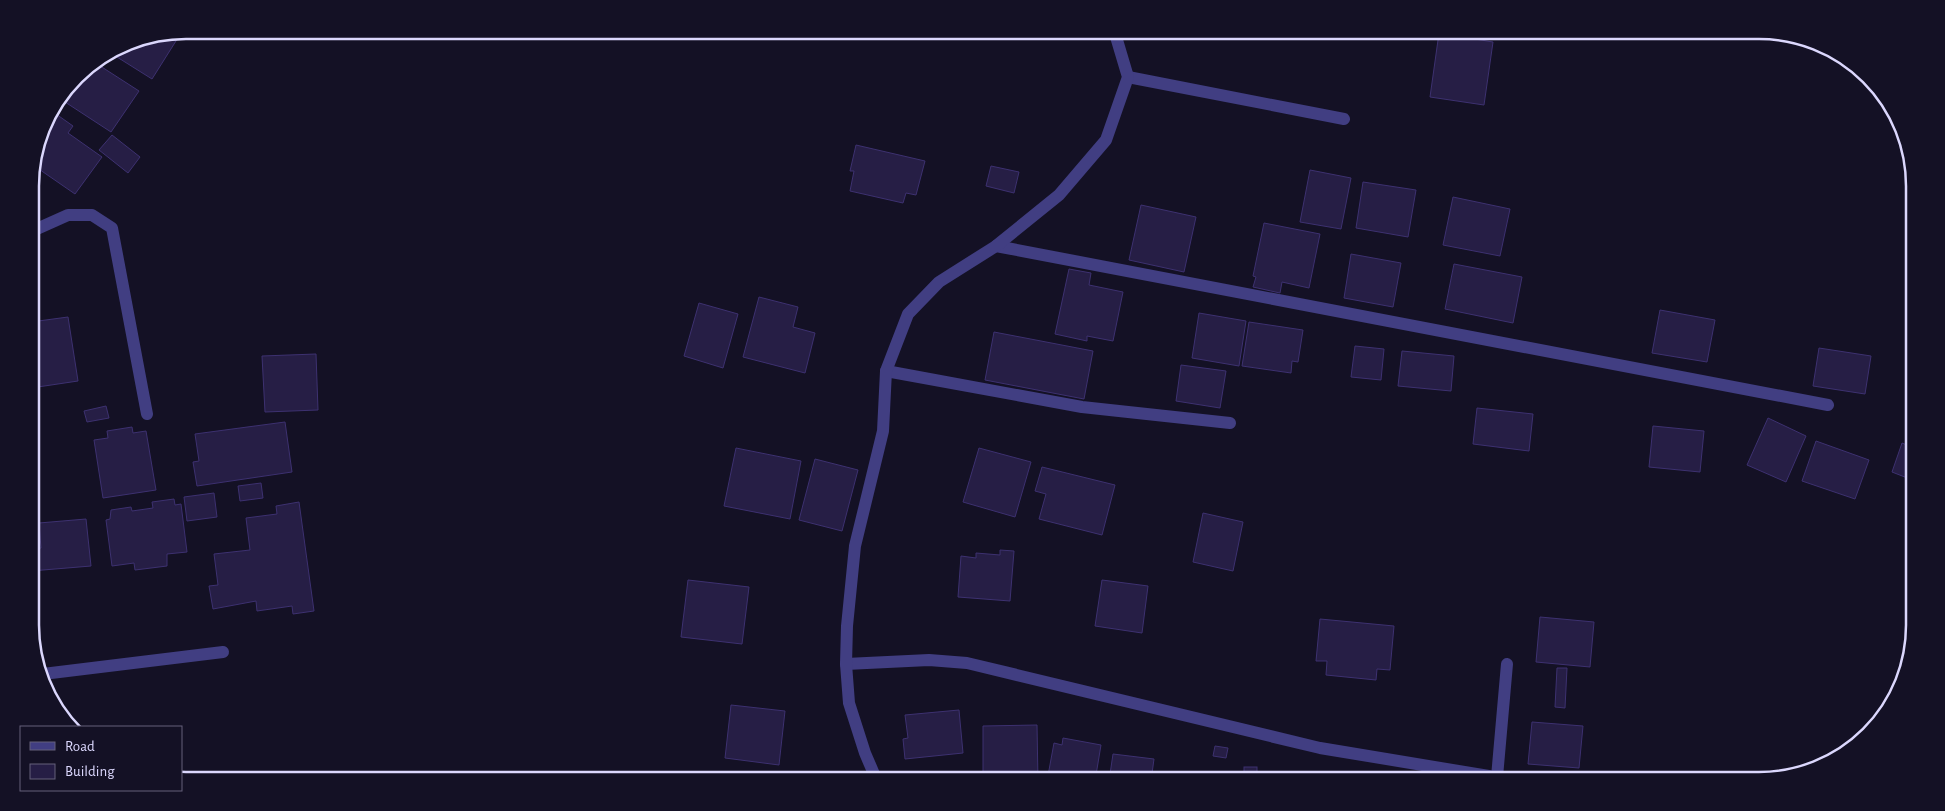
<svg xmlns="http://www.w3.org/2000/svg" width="1945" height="811" font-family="'Alegreya Sans',sans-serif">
	<rect width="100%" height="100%" fill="#141125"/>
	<g fill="#261e45" stroke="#3d3170">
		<path d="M179 31 181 33 152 79 109 52 126 42Z"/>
		<path d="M1439 33 1493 42 1484 105 1430 97Z"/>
		<path d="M94 62 139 91 111 132 65 102 89 65Z"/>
		<path d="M56 114 73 126 68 133 102 157 75 194 33 165 41 136Z"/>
		<path d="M112 135 140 157 128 173 99 150Z"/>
		<path d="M856 145 925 161 916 195 906 193 903 203 850 191 854 171H850Z"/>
		<path d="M991 166 1019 172 1014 193 986 186Z"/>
		<path d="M1310 170 1351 178 1341 229 1300 222Z"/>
		<path d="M1363 182 1416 190 1408 237 1356 228Z"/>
		<path d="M1453 197 1510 209 1500 256 1443 245Z"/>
		<path d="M1141 205 1196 217 1184 272 1129 260Z"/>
		<path d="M1264 223 1320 234 1309 288 1282 282 1280 293 1253 287 1256 277 1253 276Z"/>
		<path d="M1351 254 1401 263 1393 307 1344 298Z"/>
		<path d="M1454 264 1522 277 1513 323 1445 309Z"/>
		<path d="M1069 269 1091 273 1089 285 1123 292 1113 341 1087 336V341L1055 334Z"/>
		<path d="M759 297 798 307 793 327 815 333 805 373 743 357Z"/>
		<path d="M699 303 738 314 723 368 684 356Z"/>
		<path d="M1660 310 1715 320 1707 362 1652 353Z"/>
		<path d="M1199 313 1246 321 1239 366 1192 358Z"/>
		<path d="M68 317 78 381 31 388V322Z"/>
		<path d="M1249 322 1303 330 1298 362 1292 361 1291 373 1242 366Z"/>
		<path d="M994 332 1093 351 1084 399 985 380Z"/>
		<path d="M1355 346 1384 349 1381 380 1351 377Z"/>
		<path d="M1819 348 1871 356 1865 394 1813 386Z"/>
		<path d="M1402 351 1454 356 1451 391 1398 386Z"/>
		<path d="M316 354 318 410 265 412 262 356Z"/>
		<path d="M1181 365 1226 371 1220 408 1176 401Z"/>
		<path d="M106 406 109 418 87 422 84 411Z"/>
		<path d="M1477 408 1533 414 1529 451 1473 444Z"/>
		<path d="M1768 418 1806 436 1786 482 1747 465Z"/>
		<path d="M285 422 292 472 197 486 193 462 199 461 195 434Z"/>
		<path d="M1653 426 1704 431 1700 472 1649 467Z"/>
		<path d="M132 427 133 433 146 431 156 490 103 498 94 440 108 438 107 431Z"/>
		<path d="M1816 441 1869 460 1855 499 1802 481Z"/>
		<path d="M1902 443 1914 448 1915 481 1892 472Z"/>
		<path d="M736 448 801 461 790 519 724 506Z"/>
		<path d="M979 448 1031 462 1015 517 963 502Z"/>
		<path d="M815 459 858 470 842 531 799 520Z"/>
		<path d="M1042 467 1115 485 1102 535 1039 519 1046 494 1035 491Z"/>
		<path d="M261 483 263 498 240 501 238 486Z"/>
		<path d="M214 493 217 517 187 521 184 497Z"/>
		<path d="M174 499 175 505 181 504 187 552 167 554V566L135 570 134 563 112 566 106 520 110 519 111 510 131 507 132 511 153 508 152 502Z"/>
		<path d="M299 502 314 611 293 614 292 606 257 611 256 601 213 609 209 586 218 585 214 554 250 550 246 518 277 514 276 506Z"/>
		<path d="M1203 513 1243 522 1233 571 1193 562Z"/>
		<path d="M86 519 91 566 31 571V549L41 548 39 523Z"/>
		<path d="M1000 550 1014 551 1010 601 958 597 961 556 976 558V553L1000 555Z"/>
		<path d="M688 580 749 587 742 644 681 637Z"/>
		<path d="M1102 580 1148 586 1142 633 1095 626Z"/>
		<path d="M1540 617 1594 622 1590 667 1536 662Z"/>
		<path d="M1320 619 1394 626 1390 670 1377 669 1376 680 1326 675 1327 661H1316Z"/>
		<path d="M1557 668H1567L1565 708 1555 707Z"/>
		<path d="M731 705 785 711 779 765 725 758Z"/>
		<path d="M959 710 963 753 905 759 903 739 908 738 905 715Z"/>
		<path d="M1532 722 1583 726 1579 768 1528 764Z"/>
		<path d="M1037 725 1038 781H983V726Z"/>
		<path d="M1063 738 1101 745 1095 781H1047L1054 743 1062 745Z"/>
		<path d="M1215 746 1228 748 1226 758 1213 756Z"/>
		<path d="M1113 754 1154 759 1151 781H1109Z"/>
		<rect x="1244" y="767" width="13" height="14"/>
	</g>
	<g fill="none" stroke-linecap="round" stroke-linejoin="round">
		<g stroke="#413e82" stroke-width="12">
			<path d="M1128 77 1344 119"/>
			<path d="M30 232 68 215H92L112 228 147 414"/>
			<path d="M996 246 1828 405"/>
			<path d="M886 371 1082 407 1230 423"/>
			<path d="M846 664 929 660 967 663 1320 748 1519 781"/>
			<path d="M43 674 223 652"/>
			<path d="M1497 777 1507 664"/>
			<path d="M877 781 865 753 849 703 846 664 847 626 855 546 883 431 886 371 908 314 939 282 996 246 1059 195 1106 140 1128 77 1114 30"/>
		</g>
	</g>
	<path d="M0 0H1945V811H0ZM186 39H1759A147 147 0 0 1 1906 186V625A147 147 0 0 1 1759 772H186A147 147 0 0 1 39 625V186A147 147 0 0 1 186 39Z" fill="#141125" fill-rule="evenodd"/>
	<path fill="none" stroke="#dbd7fd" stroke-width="2.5" d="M186 39H1759A147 147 0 0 1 1906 186V625A147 147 0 0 1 1759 772H186A147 147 0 0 1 39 625V186A147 147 0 0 1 186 39Z"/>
	<rect x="20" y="726" width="162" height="65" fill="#141125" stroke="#64607b"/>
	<rect x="30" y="742" width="25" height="8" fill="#413e82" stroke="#64607b"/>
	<text x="65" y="751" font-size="15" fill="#dbd7fd">Road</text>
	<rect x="30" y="764" width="25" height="15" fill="#261e45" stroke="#64607b"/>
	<text x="65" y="776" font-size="15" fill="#dbd7fd">Building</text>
</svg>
